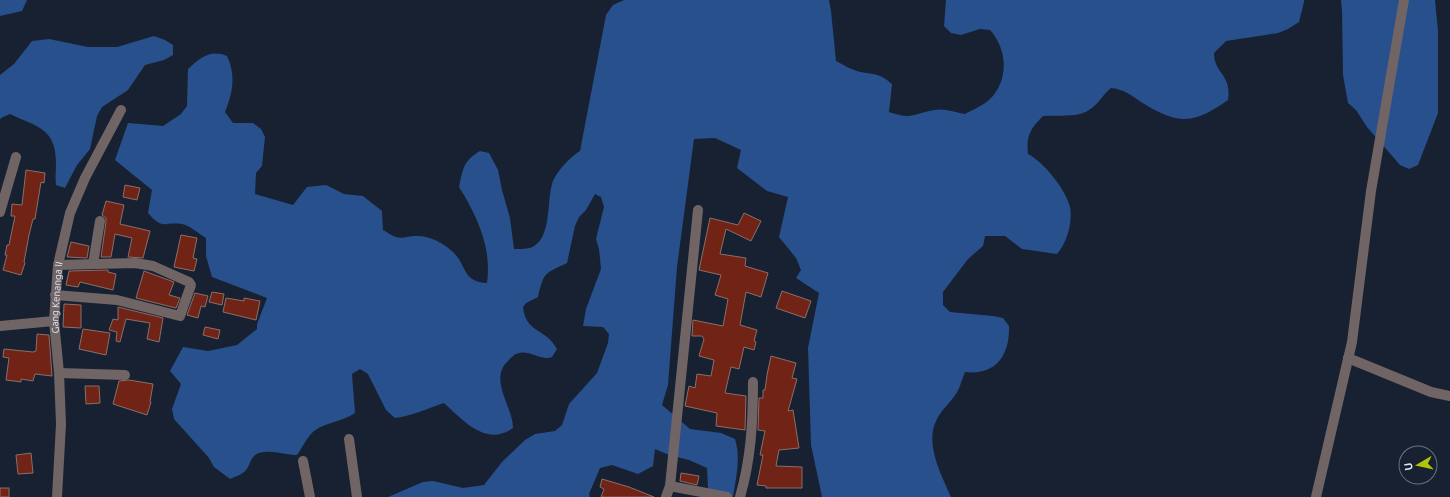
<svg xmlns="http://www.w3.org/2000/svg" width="1450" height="497" font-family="Ubuntu,sans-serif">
	<rect width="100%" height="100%" fill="#172131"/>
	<g fill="#27508d">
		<path d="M0 0H27L22 11 0 16Z"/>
		<path d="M624 0H829L831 11 836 61C842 64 850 69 857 71 872 75 879 72 892 84L889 112C913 120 912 114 934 110 944 108 955 112 965 114 972 110 982 106 989 100 1009 81 1008 50 990 30L980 29 961 35 951 33 944 26 946 0H1304V2L1299 22 1288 29 1278 33 1226 41 1214 53C1214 74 1232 74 1228 100 1193 125 1178 125 1141 102 1131 95 1123 89 1111 88 1103 94 1098 105 1089 110 1078 118 1056 115 1043 116 1030 129 1026 136 1028 154 1044 162 1066 190 1070 207 1073 222 1067 243 1057 254L1022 249 1005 236H985L983 246 968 259 943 292V305L950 312 993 316 1003 318 1009 326C1010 355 996 376 965 372 962 379 960 388 956 394 950 403 942 409 937 419 924 443 941 474 951 497H822L811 445 808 348 819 293 796 278 801 270 796 258 779 237 788 197 767 191 737 168 741 150 715 138 694 139 677 267 668 385 662 405 690 429 721 433 735 439C741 458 736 478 733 497H705L708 488 707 468 689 460 669 455 655 449 653 466 638 474 612 465 600 468 589 494 590 497H388L423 482 433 481 463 488 484 485 502 462 525 440 535 434 555 431 562 425 569 404 597 373 608 343 609 334 603 327 583 326 586 309 601 269 599 249 596 239 604 207 601 197 595 194 586 210 579 217 575 226 567 263C544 274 544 272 538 297L526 303 523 307C526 334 545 327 557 349L552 357C541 361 530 350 519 353 514 354 511 358 507 362 489 380 513 407 513 428 486 447 464 421 444 403 428 408 412 416 395 418L386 410 368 374 360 369 352 374 355 413C342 422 326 422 314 431 307 437 302 448 297 455 285 455 271 449 259 453 250 456 251 464 246 470 242 475 236 476 230 479L214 467 209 458 174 419 172 409 181 384 170 371 183 347 208 351 237 345 257 329V324L267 298 212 277 206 256V238C199 234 189 225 182 224 163 221 164 231 148 213L152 190 115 160 128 123 163 126 181 114 187 106 188 69C200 58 210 49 227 56 236 75 233 92 225 112L233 123H253L261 129 265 137 262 166 256 173 255 194 293 205 307 187 326 185 344 194 363 196 382 211 383 230C387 232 392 236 396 237 402 239 409 236 415 236 428 235 444 243 453 252 467 265 462 282 487 283 492 247 477 216 459 187 463 169 463 161 480 151L489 153 498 170 502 190 510 218 514 249C519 249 525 249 530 248 553 240 546 199 553 181 558 170 570 157 580 151L606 15 613 5Z"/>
		<path d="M1341 0H1435L1438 31V113L1418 165 1409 169 1400 165 1367 127 1356 110 1348 103 1343 75 1342 11Z"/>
		<path d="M154 36 165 40 173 45V55L164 60 145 65 128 90 102 107 97 116 90 149 77 165 65 188 56 185C55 177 56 171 56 163 56 128 37 127 10 114L1 118 0 120V75L14 64 32 41 49 39 88 47H117Z"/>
	</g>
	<g fill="#712416" stroke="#896f6a">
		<path d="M26 170 45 173 44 183 41 182 35 219H33L29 235 24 262 25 263 21 275 3 270 7 255H5L7 245H9L15 216H11L12 204 22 205Z"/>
		<path d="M125 185 140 188 137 200 123 197Z"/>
		<path d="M106 201 124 205 120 224 150 231 143 258 128 257 132 238 115 234 111 257H101L106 222V218L102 215Z"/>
		<path d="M744 213 761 221 751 241 726 229 720 254 746 258 745 266 768 273 761 297 746 292 740 325 757 330 754 341 756 342 754 350 744 347 739 369 731 367 725 393 746 396 745 430 716 426 717 413 685 406 689 386 695 388 697 374 711 376 714 360 699 356 704 339 702 336H692L693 320 723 326 728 299 715 295 721 275 699 270 710 218 738 225Z"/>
		<path d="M181 235 197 238 193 258 197 259 194 271 174 267Z"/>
		<path d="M71 242 89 246 87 258 67 257Z"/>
		<path d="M108 270V272L116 274 113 290 80 282 78 287 66 285 69 271Z"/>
		<path d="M144 271 174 282 169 295 180 298 176 308 136 298Z"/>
		<path d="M782 291 811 301 805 318 776 308Z"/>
		<path d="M212 292 224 294 222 305 209 302Z"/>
		<path d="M195 293 208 296 205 307 201 306 198 318 187 315Z"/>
		<path d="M226 298 244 301V298L260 301 256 320 223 312Z"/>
		<path d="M64 304 81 305V328L63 327Z"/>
		<path d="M118 307 163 318 159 342 147 339 150 323 126 319 120 342 116 341 117 332 109 330 113 319 118 320Z"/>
		<path d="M205 327 220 330 218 339 203 335Z"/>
		<path d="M83 329 110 333 106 355 79 349Z"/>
		<path d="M37 334 49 335 52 376 35 374 33 381 21 379V382L6 380 9 358 3 357 4 349 33 352 36 351Z"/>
		<path d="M771 356 796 363 792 378 797 379 788 411 793 410 799 448 779 450 776 466 802 467V488H766V486L757 485 763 455H760L765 431 758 430 759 398H763V390H765L767 375Z"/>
		<path d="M129 380 153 384 150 402H151L147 415 113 404 119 381Z"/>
		<path d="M85 386H99L100 403 86 404Z"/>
		<path d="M31 453 33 473 18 474 16 455Z"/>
		<path d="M681 473 699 476 697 485 680 481Z"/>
		<path d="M602 479 629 487 654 497H601L604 489 600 487Z"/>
		<rect x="0" y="488" width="9" height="9"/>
	</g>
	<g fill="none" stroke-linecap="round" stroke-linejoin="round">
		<g stroke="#706465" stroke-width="10">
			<path d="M0 212 16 157"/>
			<path d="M93 264 100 221"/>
			<path d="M55 295 117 300 180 316 191 285 189 282 153 266 135 263 58 265"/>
			<path d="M0 326 54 321"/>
			<path d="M1348 358 1431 392 1450 396"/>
			<path d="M59 373 125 375"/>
			<path d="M349 439 357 497"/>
			<path d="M303 461 310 497"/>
			<path d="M670 486 727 497"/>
			<path id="s1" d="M57 497 61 424 59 373 54 321 58 265 70 213 85 178 121 110"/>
			<path d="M666 497 670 486 698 210"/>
			<path d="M740 497C751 459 753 422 753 382"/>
			<path d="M1316 497 1352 342 1371 191 1404 0"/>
		</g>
	</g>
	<g text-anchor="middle" stroke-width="4" stroke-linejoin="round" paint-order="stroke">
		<g font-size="10" fill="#e1e8f3" stroke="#172131">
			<text dy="4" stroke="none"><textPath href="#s1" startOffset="200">Gang Kenanga II</textPath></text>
		</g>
	</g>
	<g transform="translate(1418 465) rotate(261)"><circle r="19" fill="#172131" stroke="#68717f"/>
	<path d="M0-3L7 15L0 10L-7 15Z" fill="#afc506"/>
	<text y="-6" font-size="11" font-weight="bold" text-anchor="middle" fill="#e1e8f3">U</text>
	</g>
</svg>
